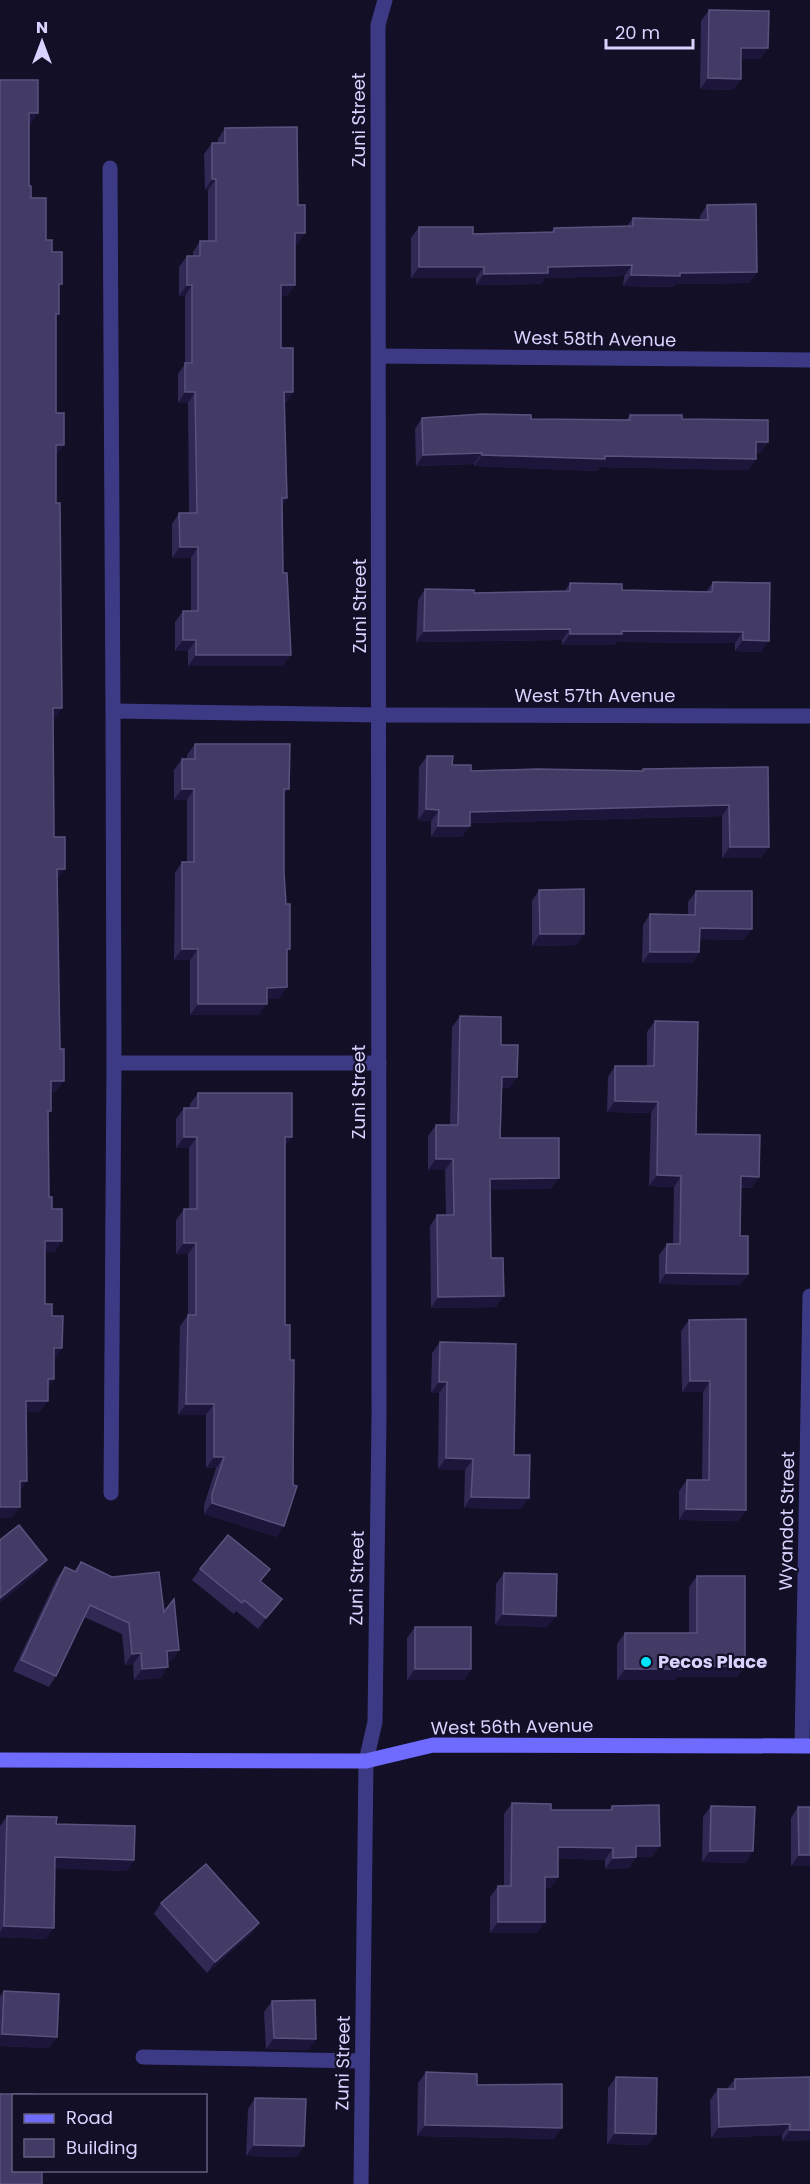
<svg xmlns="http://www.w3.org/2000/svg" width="810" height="2184" font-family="Poppins,sans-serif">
	<rect width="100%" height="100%" fill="#130f26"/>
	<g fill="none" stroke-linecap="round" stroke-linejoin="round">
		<g stroke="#3d3a85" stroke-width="15">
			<path d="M110 168 113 711"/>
			<path d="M379 1063H114L113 711 379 715"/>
			<path d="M111 1493 114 1063"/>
			<path d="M143 2057 362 2061"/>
		</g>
		<g stroke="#3d3a85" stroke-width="15">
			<path d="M380 356 810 360"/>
			<path d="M379 715 810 716"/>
			<path d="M802 1746 810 1296"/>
			<path d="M361 2184 366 1761 375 1722 379 1418 378 25 385 0"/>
		</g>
		<path stroke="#6f6bff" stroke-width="15" d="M0 1760 366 1761 433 1745 810 1746"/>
	</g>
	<g fill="#312854">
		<path d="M709 10 761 59H741V79L733 90 700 89 701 21Z"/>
		<path d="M225 128 298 205 305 233 297 244H295V285L287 296H281V348L293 392 286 403H285L282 505 283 666H188V651H175V622L183 611H191V558H172V524L179 513H189L188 403H178V374L185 364V296H179V267L187 256H193V252L200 241H208V190H205L204 154 212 143H218V139Z"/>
		<path d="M707 205 757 272 749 283 675 284 673 287 623 286 624 276 545 278 541 284 476 285V278H411V238L419 227 473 234 551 232 554 228 627 226 633 218 700 220V216Z"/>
		<path d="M630 415 682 419 768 442 760 453H756V459L748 470 599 467 597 471 474 466V464L416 466 415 429 422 418 626 420Z"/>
		<path d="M713 582 761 652 735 651V643L616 642 614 645H562V640L416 642 418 600 425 589 474 593 565 591 570 583 622 590 706 592Z"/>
		<path d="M195 744 284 797V873L287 954 279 999H267L259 1015H190V960H174L175 873 182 862H187V800H174V770L182 759H187V755Z"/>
		<path d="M427 756 471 771H641L643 769 768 767 761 858H722V816L470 823 462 837H431V821L418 820 419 767Z"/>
		<path d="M539 890 577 945 532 946V901Z"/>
		<path d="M696 891 744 940 700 939 699 952 692 963H642L643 925 650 914H688V902Z"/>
		<path d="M460 1016 501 1045 517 1077 509 1088H502L500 1138 551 1189H490L491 1258 496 1307 431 1308 430 1226 437 1215H446L445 1170H428V1136L436 1125H450L452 1027Z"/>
		<path d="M655 1021 696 1134 752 1188H741L740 1236 748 1274 740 1285 659 1284V1255L667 1244H673L674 1187 649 1186 651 1113 607 1112 608 1077 615 1066H647V1032Z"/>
		<path d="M198 1093 292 1137 285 1146 277 1537 204 1514V1505L216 1468H206V1415H178L180 1326 188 1315V1254H176V1220L184 1209H189V1148H176V1119L184 1108H190V1104Z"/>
		<path d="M746 1319V1510L738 1521 679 1520V1491L687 1480H702L703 1392H682L681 1331 689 1320Z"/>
		<path d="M440 1342 514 1455 521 1509 464 1508 465 1470 438 1469 439 1393H431L432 1353Z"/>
		<path d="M81 1562 164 1612 179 1650 171 1661H168L161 1678 134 1680 133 1664 125 1665 122 1634 84 1617 56 1676 49 1687 13 1671 57 1578 65 1567 74 1571Z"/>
		<path d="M200 1569 261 1582 282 1599 258 1629 236 1611 234 1614 192 1580Z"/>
		<path d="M504 1573 548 1627 495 1625 496 1584Z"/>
		<path d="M697 1576 745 1666 737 1677H677L675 1680H617V1644L625 1633H689V1587Z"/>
		<path d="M415 1627 471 1669 464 1680H407V1638Z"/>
		<path d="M512 1803 551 1810H610L612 1806 652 1857H636L629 1868 605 1869V1860L558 1858V1877L550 1888H545L537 1933H490V1897L498 1886H504V1814Z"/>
		<path d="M711 1806 746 1863 702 1862 703 1817Z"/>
		<path d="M798 1807H810V1866H791V1818Z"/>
		<path d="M7 1816 56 1824 134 1860 126 1871 55 1868 46 1939 0 1937V1826Z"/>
		<path d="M161 1903 259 1923 251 1934 207 1973 154 1914Z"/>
		<path d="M4 1991 57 2037 49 2048 0 2046V1996Z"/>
		<path d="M272 2001 316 2039 308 2050 266 2049 264 2012Z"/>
		<path d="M426 2072 477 2085 554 2139 417 2136 418 2083Z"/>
		<path d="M616 2077 648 2145 607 2144 608 2088Z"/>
		<path d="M810 2077V2140L782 2141V2135L711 2138 710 2100 718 2089H727L735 2079Z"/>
		<path d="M255 2098 304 2146 296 2157 246 2156 248 2109Z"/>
	</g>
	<g fill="#1d163a">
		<path d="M741 48H768L761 59H733Z"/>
		<path d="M708 78 741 79 733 90 700 89Z"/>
		<path d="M29 113H38L31 124H21Z"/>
		<path d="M212 179H216L208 190H205Z"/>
		<path d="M295 233H305L297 244H287Z"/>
		<path d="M632 265 624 276 545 278 541 284 476 285 484 274 548 267Z"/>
		<path d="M419 267H484L476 278H411Z"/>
		<path d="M757 272 749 283 675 284 673 287 623 286 631 275Z"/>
		<path d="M187 285H192L185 296H179Z"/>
		<path d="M281 285H295L287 296H274Z"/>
		<path d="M185 392H195L188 403H178Z"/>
		<path d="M284 392H293L286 403H277Z"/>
		<path d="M756 442H768L760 453H748Z"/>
		<path d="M56 445H64L56 456H48Z"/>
		<path d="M482 453 474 464 416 466 423 455Z"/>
		<path d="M482 455 605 456 756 459 748 470 599 467 597 471 474 466Z"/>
		<path d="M282 498H287L279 509Z"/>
		<path d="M180 547H198L191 558H172Z"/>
		<path d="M570 629 562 640 416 642 424 631Z"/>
		<path d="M622 631 743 632 735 643 616 642 614 645H562L570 634Z"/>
		<path d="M183 640H196L188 651H175Z"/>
		<path d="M743 640 769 641 761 652 735 651Z"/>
		<path d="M196 655H291L283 666H188Z"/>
		<path d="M53 708H62L55 719H46Z"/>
		<path d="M182 789H194L187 800H174Z"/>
		<path d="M284 789H289L281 800Z"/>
		<path d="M729 805 722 816 462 823 470 812Z"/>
		<path d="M426 809 439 810 431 821 418 820Z"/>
		<path d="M438 826H470L462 837H431Z"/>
		<path d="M730 847H769L761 858H722Z"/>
		<path d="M57 869H65L57 880Z"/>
		<path d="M700 928 752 929 744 940 692 939Z"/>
		<path d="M540 934H584L577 945 532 946Z"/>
		<path d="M182 949H198L190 960H174Z"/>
		<path d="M650 952H699L692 963H642Z"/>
		<path d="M287 987 279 999H259L267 988Z"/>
		<path d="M198 1004H267L259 1015H190Z"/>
		<path d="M502 1077H517L509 1088H494Z"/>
		<path d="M51 1081H64L56 1092H44Z"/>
		<path d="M615 1101 658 1102 651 1113 607 1112Z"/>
		<path d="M184 1137H197L189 1148H176Z"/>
		<path d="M285 1137H292L284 1148Z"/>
		<path d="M436 1159H453L445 1170H428Z"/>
		<path d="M657 1175 681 1176 674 1187 649 1186Z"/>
		<path d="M741 1176 759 1177 752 1188 733 1187Z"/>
		<path d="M559 1178 551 1189 482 1190 490 1179Z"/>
		<path d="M45 1241H62L55 1252H37Z"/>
		<path d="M184 1243H196L188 1254H176Z"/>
		<path d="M666 1273 748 1274 740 1285 659 1284Z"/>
		<path d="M504 1296 496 1307 431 1308 438 1297Z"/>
		<path d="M54 1348H62L55 1359Z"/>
		<path d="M48 1379H54L47 1390Z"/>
		<path d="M690 1381H710L703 1392H682Z"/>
		<path d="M439 1382H447L439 1393H431Z"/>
		<path d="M26 1401H48L40 1412H18Z"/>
		<path d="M186 1404H214L206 1415H178Z"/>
		<path d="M214 1457H224L216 1468H206Z"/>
		<path d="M446 1458 473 1459 465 1470 438 1469Z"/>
		<path d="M20 1481H27L19 1493Z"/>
		<path d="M471 1497 529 1498 521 1509 464 1508Z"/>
		<path d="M212 1503 284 1526 277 1537 204 1514Z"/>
		<path d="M0 1507H20L12 1518H0Z"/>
		<path d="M686 1509 746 1510 738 1521 679 1520Z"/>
		<path d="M47 1560 39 1571 0 1603V1598Z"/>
		<path d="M282 1599 274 1610 258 1629 266 1618Z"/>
		<path d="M503 1614 556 1616 548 1627 495 1625Z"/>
		<path d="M179 1650 171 1661 159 1662 167 1651Z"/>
		<path d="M141 1653 133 1664 125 1665 132 1654Z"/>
		<path d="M683 1666H745L737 1677H677L675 1680H617L625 1669Z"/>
		<path d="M168 1667 161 1678 134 1680 142 1669Z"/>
		<path d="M415 1669H471L464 1680H407Z"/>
		<path d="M636 1846H660L652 1857H628Z"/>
		<path d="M558 1847 613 1848 605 1860 550 1858Z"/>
		<path d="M710 1851H753L746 1863 702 1862Z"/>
		<path d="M799 1855H810V1866H791Z"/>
		<path d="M55 1857 134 1860 126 1871 48 1868Z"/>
		<path d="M636 1857 629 1868 605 1869 613 1858Z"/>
		<path d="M545 1877H558L550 1888H537Z"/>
		<path d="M498 1922H545L537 1933H490Z"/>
		<path d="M259 1923 251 1934 207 1973 215 1962Z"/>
		<path d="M4 1926 54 1928 46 1939 0 1937V1932Z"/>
		<path d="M2 2034 57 2037 49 2048 0 2046V2036Z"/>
		<path d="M274 2038 316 2039 308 2050 266 2049Z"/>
		<path d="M790 2124 782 2135 711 2138 719 2127Z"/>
		<path d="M425 2125 562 2128 554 2139 417 2136Z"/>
		<path d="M790 2130H810V2140L782 2141Z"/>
		<path d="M615 2133 656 2134 648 2145 607 2144Z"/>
		<path d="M254 2145 304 2146 296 2157 246 2156Z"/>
	</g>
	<g fill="#433a66" stroke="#5a527e" stroke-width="1.5">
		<path d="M709 10 769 11 768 48H741V79L708 78Z"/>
		<path d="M0 80H38V113H29V186H31V198H46V240H52V252H62V284H59V314H56V413H64V445H56V503H60L62 708H53L54 837H65V869H57L60 1049H64V1081H51V1111H48L49 1197H52V1209H62V1241H45V1304H52V1316H63L62 1348H54V1379H48V1401H26L27 1481H20V1507H0Z"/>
		<path d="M297 127 298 205H305V233H295V285H281V348H293V392H284L287 498H282L283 573H287L291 655H196V640H183V611H198V547H180L179 513H197L195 392H185V363H192V285H187V256H200V241H216V179H212V143H225V128Z"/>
		<path d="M756 204 757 272 680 273V276L631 275 632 265 548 267V273L484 274V267H419V227H473V234L554 232V228L633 226V218L708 220 707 205Z"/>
		<path d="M482 414 531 415V419L630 420V415H682V419L768 420V442H756V459L605 456V459L482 455V453L423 455 422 418Z"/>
		<path d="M713 582 770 583 769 641 743 640V632L622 631V634H570V629L424 631 425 589 474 590V593L570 591V583L622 584V590L712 592Z"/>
		<path d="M195 744H290L289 789H284V873L286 904H290V949H287V987L267 988V1004H198V949H182V862H194V789H182V759H195Z"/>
		<path d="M427 756H453L452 765H471V771L537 769 643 771V769L768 767 769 847H730L729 805 470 812V826H438L439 810 426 809Z"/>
		<path d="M584 889V934H540L539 890Z"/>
		<path d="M696 891H752V929L700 928 699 952H650V914L695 915Z"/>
		<path d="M460 1016 501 1017V1045H518L517 1077H502L500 1138H559V1178L490 1179 491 1258H503L504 1296 438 1297 437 1215H454L453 1159H436V1125H458Z"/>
		<path d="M655 1021 698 1022 696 1134 760 1135 759 1177 741 1176 740 1236H748V1274L666 1273 667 1244H680L681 1176 657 1175 658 1102 615 1101V1066H654Z"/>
		<path d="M198 1093H292V1137H285V1325H290V1360H294L293 1485 297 1486 284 1526 212 1503V1494L224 1457H214V1404H186L188 1315H196V1243H184V1209H197V1137H184V1108H198Z"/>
		<path d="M746 1319V1510L686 1509 687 1480H709L710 1381H690L689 1320Z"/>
		<path d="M440 1342 516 1344 514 1455H530L529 1498 471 1497 473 1459 446 1458 447 1382H439Z"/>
		<path d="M19 1525 47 1560 0 1598V1540Z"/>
		<path d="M228 1535 270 1569 260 1581 282 1599 266 1618 244 1600 242 1603 200 1569Z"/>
		<path d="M81 1562 112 1577 159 1572 164 1612 174 1599 179 1650 167 1651 168 1667 142 1669 141 1653 132 1654 129 1623 90 1605 56 1676 21 1660 65 1567 76 1572Z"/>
		<path d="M504 1573 557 1574 556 1616 503 1614Z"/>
		<path d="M697 1576H745V1666H683V1669H625V1633H697Z"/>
		<rect x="415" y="1627" width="56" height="42"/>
		<path d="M512 1803 551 1804V1810H612V1806L659 1805 660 1846H636V1857L613 1858V1848L558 1847V1877H545V1922H498V1886H511Z"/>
		<path d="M711 1806 755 1807 753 1851H710Z"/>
		<path d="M798 1807H810V1855H799Z"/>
		<path d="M7 1816 57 1817 56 1824 135 1826 134 1860 55 1857 54 1928 4 1926Z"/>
		<path d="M206 1864 259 1923 215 1962 161 1903Z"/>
		<path d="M4 1991 59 1994 57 2037 2 2034Z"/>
		<path d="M315 2000 316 2039 274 2038 272 2001Z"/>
		<path d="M426 2072 477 2074V2085L562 2084V2128L425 2125Z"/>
		<path d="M616 2077 657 2078 656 2134 615 2133Z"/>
		<path d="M810 2077V2130H790V2124L719 2127 718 2089H735V2079Z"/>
		<path d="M0 2094H33V2096H14V2170H42V2184H0Z"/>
		<path d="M255 2098 306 2099 304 2146 254 2145Z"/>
	</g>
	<circle fill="#00e5ff" stroke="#130f26" stroke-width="2" cx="646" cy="1662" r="6"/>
	<g text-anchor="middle" stroke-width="4.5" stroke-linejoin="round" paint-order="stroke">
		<g font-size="18" fill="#d9d4ff" stroke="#130f26">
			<text transform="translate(359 120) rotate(-90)" y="6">Zuni Street</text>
			<text transform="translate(595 339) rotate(1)" y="6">West 58th Avenue</text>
			<text transform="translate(360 606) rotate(-90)" y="6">Zuni Street</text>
			<text x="595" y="702">West 57th Avenue</text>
			<text transform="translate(359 1092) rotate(-90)" y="6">Zuni Street</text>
			<text transform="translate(787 1521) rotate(-89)" y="6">Wyandot Street</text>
			<text transform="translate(357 1578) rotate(-89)" y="6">Zuni Street</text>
			<text transform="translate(512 1727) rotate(-1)" y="6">West 56th Avenue</text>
			<text transform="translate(343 2063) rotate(-89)" y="6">Zuni Street</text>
		</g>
		<g font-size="18" font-weight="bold" fill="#d9d4ff" stroke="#130f26" text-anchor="start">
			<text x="658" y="1668">Pecos Place</text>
		</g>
	</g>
	<rect x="12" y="2094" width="195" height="78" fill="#130f26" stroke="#625e7d" stroke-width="1.5"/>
	<rect x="24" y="2114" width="30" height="9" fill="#6f6bff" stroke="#625e7d" stroke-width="1.5"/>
	<text x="66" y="2124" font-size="18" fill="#d9d4ff">Road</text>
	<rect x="24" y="2139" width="30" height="18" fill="#433a66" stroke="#625e7d" stroke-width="1.5"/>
	<text x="66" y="2154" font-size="18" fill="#d9d4ff">Building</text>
	<g transform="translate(42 42)" stroke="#130f26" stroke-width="4.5" paint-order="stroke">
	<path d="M0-4.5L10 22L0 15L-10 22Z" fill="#d9d4ff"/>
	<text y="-9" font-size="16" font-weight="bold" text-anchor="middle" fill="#d9d4ff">N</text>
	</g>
	<path d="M606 39v9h87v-9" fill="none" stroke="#d9d4ff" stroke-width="3"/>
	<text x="615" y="39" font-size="18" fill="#d9d4ff" stroke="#130f26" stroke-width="4.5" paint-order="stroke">20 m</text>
</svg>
